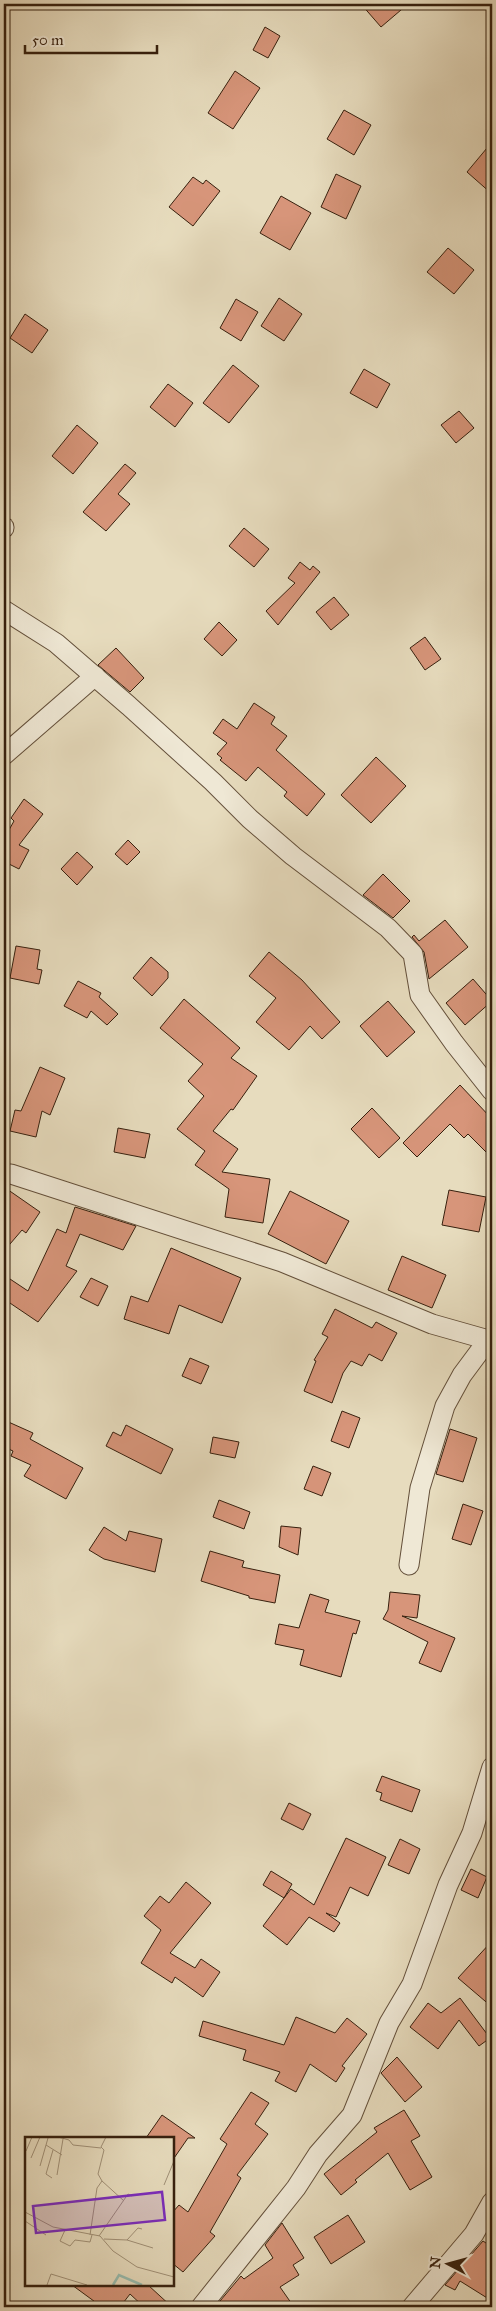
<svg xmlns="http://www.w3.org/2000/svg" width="496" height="2311" font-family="'IM FELL Great Primer',serif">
	<rect width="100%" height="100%" fill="#e7dcbe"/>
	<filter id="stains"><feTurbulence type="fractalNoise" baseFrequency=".004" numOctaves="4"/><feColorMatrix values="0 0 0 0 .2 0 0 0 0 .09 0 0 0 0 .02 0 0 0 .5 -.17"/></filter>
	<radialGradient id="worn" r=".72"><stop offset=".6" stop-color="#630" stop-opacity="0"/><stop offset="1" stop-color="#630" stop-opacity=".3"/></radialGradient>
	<g fill="#d7957a" stroke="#37200e">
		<path d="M361 4H408L381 27Z"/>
		<path d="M265 27 280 36 268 58 253 50Z"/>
		<path d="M235 71 260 88 233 129 208 113Z"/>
		<path d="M344 110 371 125 354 155 327 139Z"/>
		<path d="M492 142V194L467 172Z"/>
		<path d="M336 174 361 186 346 219 321 207Z"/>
		<path d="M193 177 203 184 206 180 220 191 193 226 169 207Z"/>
		<path d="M281 196 311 213 290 250 260 233Z"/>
		<path d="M448 248 474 270 454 294 427 272Z"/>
		<path d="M279 298 302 314 284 341 261 326Z"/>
		<path d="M236 299 258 312 241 341 220 328Z"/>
		<path d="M25 314 48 330 32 353 10 338Z"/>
		<path d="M233 365 259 386 229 423 203 403Z"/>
		<path d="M364 369 390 384 377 408 350 393Z"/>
		<path d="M168 384 193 403 175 427 150 407Z"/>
		<path d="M459 411 474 428 456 443 441 425Z"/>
		<path d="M77 425 98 443 73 474 52 456Z"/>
		<path d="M125 464 136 473 118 494 130 504 106 531 83 512Z"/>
		<path d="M244 528 269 549 254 567 229 546Z"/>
		<path d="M300 562 310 570 313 566 320 572 278 625 266 611 295 583 288 578Z"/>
		<path d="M334 597 349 615 331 630 316 612Z"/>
		<path d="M219 622 237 640 222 656 204 639Z"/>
		<path d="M425 637 441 659 425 670 410 648Z"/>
		<path d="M116 648 144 678 130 692 98 665Z"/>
		<path d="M254 703 275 717 271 724 287 736 276 750 325 794 307 816 284 796 287 792 258 767 246 781 220 760 222 758 217 754 227 743 213 733 223 719 237 729Z"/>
		<path d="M376 757 406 786 371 823 341 795Z"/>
		<path d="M24 799 43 814 19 845 29 850 19 869 5 862 4 864V836L5 837 14 821 11 818Z"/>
		<path d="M128 840 140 852 127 865 115 854Z"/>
		<path d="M77 852 93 867 77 885 61 869Z"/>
		<path d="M383 874 410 901 393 918 363 895Z"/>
		<path d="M445 920 468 947 429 979 424 952 412 937 414 935 419 941Z"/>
		<path d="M16 946 40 950 37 969 42 970 39 984 10 978Z"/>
		<path d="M269 952 302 980 340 1022 322 1039 310 1026 289 1050 256 1022 276 998 249 976Z"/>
		<path d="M151 957 168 972V978L152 996 133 978Z"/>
		<path d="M473 979 492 1001 465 1025 446 1003Z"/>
		<path d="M78 981 101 993 99 997 118 1014 107 1025 91 1011 87 1018 64 1006Z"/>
		<path d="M184 999 240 1048 231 1058 257 1076 233 1110 231 1109 213 1131 238 1149 222 1172 270 1179 263 1223 225 1217 229 1189 195 1165 205 1151 177 1129 204 1096 188 1081 203 1064 160 1028Z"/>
		<path d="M388 1001 415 1032 387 1057 360 1026Z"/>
		<path d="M40 1067 65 1078 50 1115 42 1111 36 1137 10 1131 15 1110 21 1111Z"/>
		<path d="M460 1085 492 1119V1158L468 1134 464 1138 450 1124 417 1157 403 1143Z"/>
		<path d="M372 1108 400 1138 379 1158 351 1129Z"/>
		<path d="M118 1128 150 1134 145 1158 114 1152Z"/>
		<path d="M4 1187 40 1212 26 1233 22 1230 4 1251Z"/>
		<path d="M449 1190 486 1197 479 1232 442 1225Z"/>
		<path d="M290 1191 349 1221 326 1264 268 1234Z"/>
		<path d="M75 1207 136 1226 123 1250 80 1234 66 1266 77 1271 38 1322 4 1299V1275L28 1291 57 1229 66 1233Z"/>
		<path d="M171 1248 241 1278 222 1323 179 1305 169 1334 124 1319 131 1296 148 1302Z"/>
		<path d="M402 1256 446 1275 432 1308 388 1290Z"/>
		<path d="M91 1278 108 1286 98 1306 80 1297Z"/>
		<path d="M335 1309 372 1328 376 1322 397 1333 382 1361 369 1354 362 1366 351 1361 343 1373 332 1403 304 1391 316 1361 314 1360 328 1337 322 1334Z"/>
		<path d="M190 1358 209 1366 201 1384 182 1376Z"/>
		<path d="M342 1411 360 1418 349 1448 331 1441Z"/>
		<path d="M4 1420 33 1433 30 1439 83 1468 66 1499 24 1476 31 1465 11 1456 13 1451 4 1447Z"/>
		<path d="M126 1425 173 1449 161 1474 106 1446 113 1432 121 1436Z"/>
		<path d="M450 1429 477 1438 463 1482 436 1474Z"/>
		<path d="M213 1437 239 1442 235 1458 210 1453Z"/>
		<path d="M313 1466 331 1473 322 1496 304 1489Z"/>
		<path d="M219 1500 250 1512 244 1529 213 1517Z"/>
		<path d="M463 1504 483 1511 471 1545 452 1539Z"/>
		<path d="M281 1526 301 1528 298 1555 279 1547Z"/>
		<path d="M104 1527 126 1541 129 1531 162 1539 155 1572 104 1559 89 1550Z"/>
		<path d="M210 1551 244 1561 242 1567 280 1575 275 1603 249 1598V1596L201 1581Z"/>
		<path d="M390 1592 420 1595 417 1618 402 1616 455 1638 441 1672 419 1663 428 1642 383 1619 388 1610Z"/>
		<path d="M310 1594 329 1600 325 1612 360 1621 356 1634 353 1633 341 1677 300 1665 304 1650 275 1644 279 1624 299 1628Z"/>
		<path d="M382 1776 420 1790 412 1812 380 1800 382 1793 376 1791Z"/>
		<path d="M289 1803 311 1814 303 1830 281 1819Z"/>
		<path d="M346 1838 386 1857 368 1896 350 1887 336 1917 326 1913 340 1923 334 1932 309 1917 287 1945 263 1926 284 1898 263 1885 271 1871 292 1884 284 1898 291 1889 314 1905Z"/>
		<path d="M400 1839 420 1849 409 1874 388 1865Z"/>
		<path d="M471 1869 487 1877 478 1898 461 1890Z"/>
		<path d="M186 1882 211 1903 170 1953 195 1968 201 1959 220 1972 203 1997 175 1977 172 1983 141 1963 161 1930 144 1916 160 1896 169 1903Z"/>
		<path d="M492 1941V2007L458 1978Z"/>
		<path d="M460 1998 490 2038 479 2046 459 2020 438 2049 410 2027 428 2003 441 2013Z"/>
		<path d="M296 2017 335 2033 347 2018 367 2034 342 2066 345 2068 336 2082 310 2064 296 2092 275 2081 280 2072 243 2060 246 2050 199 2036 203 2021 284 2045Z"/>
		<path d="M397 2057 422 2087 405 2102 381 2073Z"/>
		<path d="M251 2092 269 2103 255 2124 268 2134 237 2175 241 2178 210 2232 215 2236 183 2272 172 2263V2213L179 2205 188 2212 227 2144 220 2139Z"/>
		<path d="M404 2110 420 2136 411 2141 432 2177 410 2190 388 2153 355 2180 357 2182 341 2195 324 2174 377 2132 374 2128Z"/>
		<path d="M162 2115 195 2138H188L172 2161V2138H146Z"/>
		<path d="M348 2215 365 2242 331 2264 314 2237Z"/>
		<path d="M282 2223 304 2258 293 2265 299 2275 280 2287 294 2307H215L241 2276 244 2279 273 2258 265 2245Z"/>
		<path d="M483 2241 492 2247V2301L460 2281 455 2290 445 2285Z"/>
		<path d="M72 2285H148L172 2307H144L130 2294 120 2307H102Z"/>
	</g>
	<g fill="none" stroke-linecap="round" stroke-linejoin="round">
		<defs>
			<g id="street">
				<path d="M4 528V527"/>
				<path d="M4 610 56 643 129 706 213 782 250 819 293 856 388 928 413 954 420 995 454 1043 492 1091"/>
				<path d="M4 755 95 676"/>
				<path d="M4 1174H11L282 1262 432 1324 492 1341"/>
				<path d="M409 1565 420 1488 445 1406 462 1375 488 1340"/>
				<path d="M201 2307 296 2188 318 2154 352 2115 389 2023 412 1984 448 1885 472 1833 492 1767"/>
				<path d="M412 2307 474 2234 492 2202"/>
			</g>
		</defs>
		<use href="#street" stroke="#634f3a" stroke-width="21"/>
		<use href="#street" stroke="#efe8d5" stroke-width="19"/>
	</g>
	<g transform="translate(25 2137)">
		<rect width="149" height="149" fill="#e7dcbe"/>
		<path fill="none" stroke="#97bcaf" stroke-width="2.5" d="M88 148 94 138 117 148"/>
		<path fill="none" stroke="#a19178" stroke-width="1" d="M33 0 44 3 48 8 76 11M21 8 37 18M1 14 7 0M6 21 15 0M15 29 23 1M32 38 38 2M27 41 21 37 28 13M77 44 99 64M139 48 149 24M0 75 28 90 75 99 88 114 112 130 149 140M0 84 21 98M40 93 35 104 45 109 50 103 65 105 67 98M65 98 72 51 77 44 73 37 79 13 76 10 81 0M74 99 103 57 107 59M79 102 102 103 113 91 117 92M102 103 128 111M22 148 26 137 62 148"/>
		<path fill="#7b2cbf" fill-opacity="0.15" stroke="#7b2cbf" stroke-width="2.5" d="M137 55 140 83 11 96 8 69Z"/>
		<rect width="149" height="149" fill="none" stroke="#37200e" stroke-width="2.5"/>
	</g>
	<rect width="496" height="2311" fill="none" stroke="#e7dcbe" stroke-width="20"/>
	<rect x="5" y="5" width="486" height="2301" fill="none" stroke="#37200e" stroke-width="2.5"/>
	<rect x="10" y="10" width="476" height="2291" fill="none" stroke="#37200e"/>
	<g transform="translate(448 2264) rotate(276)" stroke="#efe8d5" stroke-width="4" paint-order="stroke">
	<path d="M0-4L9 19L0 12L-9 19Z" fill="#37200e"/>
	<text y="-8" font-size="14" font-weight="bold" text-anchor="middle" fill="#37200e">N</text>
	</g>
	<path d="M25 45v8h132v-8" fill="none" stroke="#37200e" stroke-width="2.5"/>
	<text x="32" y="45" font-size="15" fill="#37200e" stroke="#efe8d5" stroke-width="4" paint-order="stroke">50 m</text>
	<rect width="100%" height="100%" filter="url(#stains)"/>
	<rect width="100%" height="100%" fill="url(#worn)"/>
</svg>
